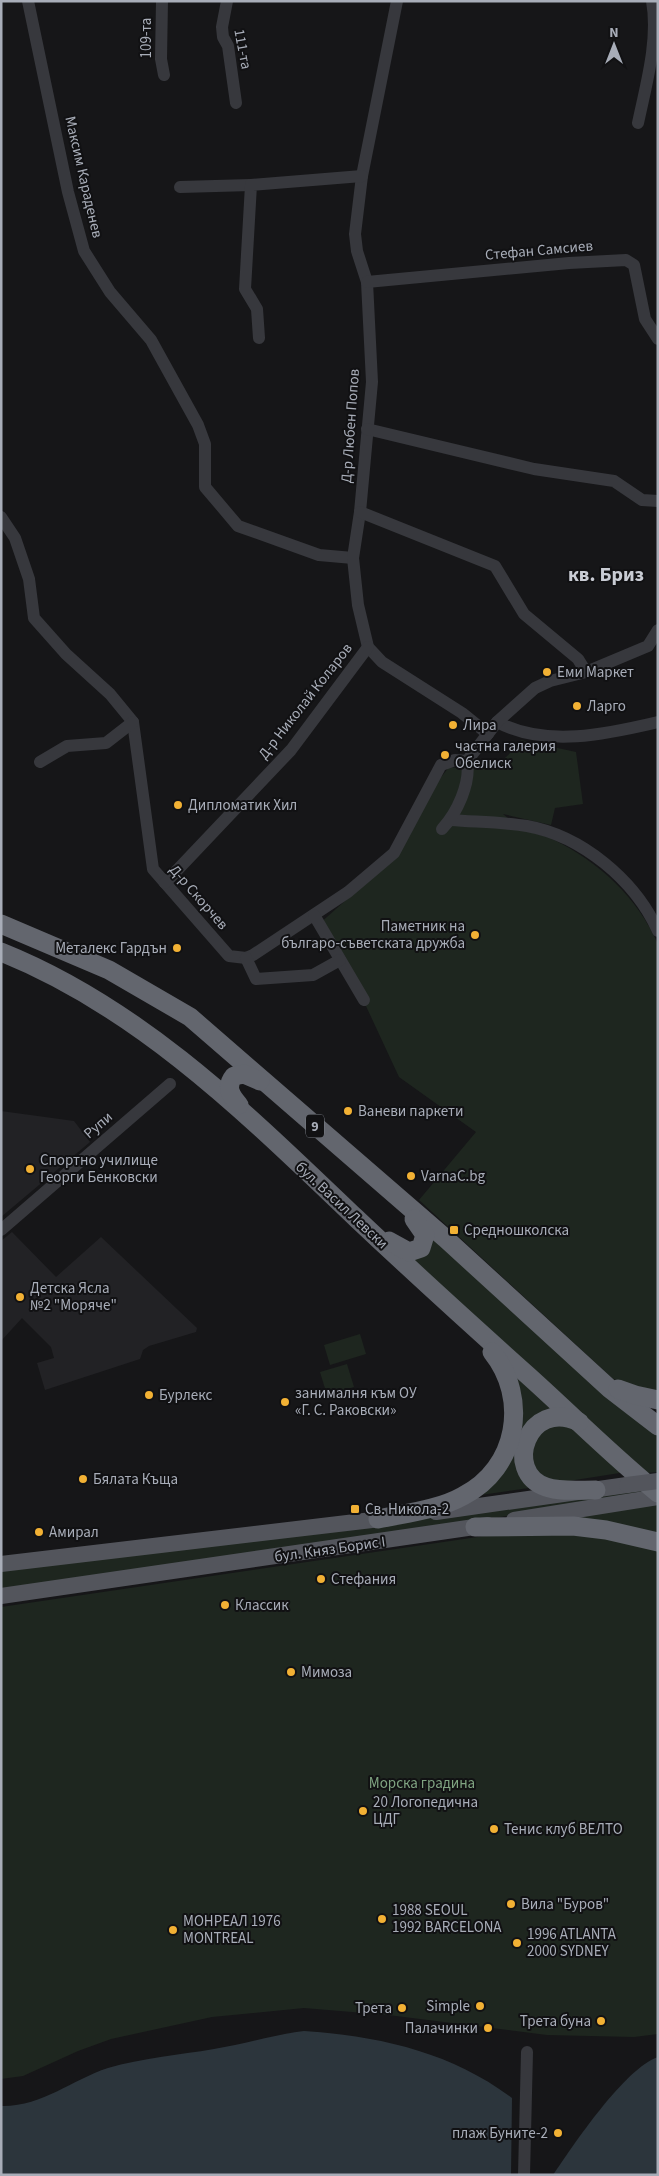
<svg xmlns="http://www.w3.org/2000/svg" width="659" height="2176" font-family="'Source Sans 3',sans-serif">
	<rect width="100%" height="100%" fill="#161618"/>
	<g fill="#222225">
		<path d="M1 1111 74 1121 90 1142 1 1217Z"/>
		<path d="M12 1232 56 1277 101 1237 197 1328 196 1332 149 1346 143 1350 140 1359 45 1390 37 1363 54 1358 51 1347 22 1318 1 1341V1241Z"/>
	</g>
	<g fill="#1e261f">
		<path d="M521 740 576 752 583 804 555 808 551 825 503 814C509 819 517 826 524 830 534 834 544 835 554 840 599 862 637 897 658 944V1392L613 1379 419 1200 476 1132 399 1077 359 991 319 924 397 855 439 780 449 767C483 772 500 769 521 740Z"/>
		<path d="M431 1236 658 1433V1472L646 1473 408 1257Z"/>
		<path d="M360 1334 366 1354 330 1365 324 1345Z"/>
		<path d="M508 1362 559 1410 525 1428H521Z"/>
		<path d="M347 1364 354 1387 327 1395 320 1372Z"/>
		<path d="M566 1420 626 1472 556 1483 532 1470 534 1432Z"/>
		<path d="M511 1450 536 1487 474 1496Z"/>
		<path d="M658 1486V1492L401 1533 1 1591V1570L515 1507Z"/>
		<path d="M658 1504V1535L556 1519Z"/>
		<path d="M512 1532H562L658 1547V2034L634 2037 547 2035 388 2015 304 2008 212 2017 111 2039 78 2051 23 2076 1 2079V1607Z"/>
	</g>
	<g fill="#2c353c">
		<path d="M304 2031C379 2036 451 2052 512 2098L511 2175H1V2106C42 2107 71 2080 108 2068 142 2058 179 2055 214 2049 244 2044 273 2035 304 2031Z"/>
		<path d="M658 2057V2175H553C573 2145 625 2068 658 2057Z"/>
	</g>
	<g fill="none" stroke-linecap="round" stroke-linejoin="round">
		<g stroke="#37383d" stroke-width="12">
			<path d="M28 1 68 192 84 251 110 292 151 340 198 425 205 444V487L238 526 319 555 353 558"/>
			<path d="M162 1 161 59 164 75"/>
			<path d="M227 1 222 27 223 37 228 46 236 103"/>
			<path d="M397 1 362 176 355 234 357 251 367 282 372 382 360 512 353 558 358 605 368 647 382 662 462 713 488 734"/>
			<path d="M638 123C646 85 659 40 652 1"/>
			<path d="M180 187 251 185"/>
			<path d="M367 282 569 263 626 260 634 265 645 319 658 339"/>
			<path d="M259 338 257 309 245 289 251 185 362 176"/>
			<path d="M367 429 534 469 614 481 642 500 658 501"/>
			<path d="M360 512 495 566 524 614 578 659 586 672"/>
			<path d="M1 517 15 538 29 579 34 618 66 654 110 694 133 722 153 869 229 956 246 958 253 955 348 892 394 853 441 765 455 760 467 761"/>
			<path d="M497 722C546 748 607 734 658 722"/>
			<path d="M467 761 497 722 535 688 550 681 586 672 648 646 658 630"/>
			<path d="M40 762 67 746 106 743 133 722"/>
			<path d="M451 820C476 822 502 822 527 826 582 836 635 880 658 931"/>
			<path d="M442 829C457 813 471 783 467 761"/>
			<path d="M165 883 291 750 368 647"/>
			<path d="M314 915 364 1000"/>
			<path d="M246 958 256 979 313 975 340 960"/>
			<path d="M1 1230 170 1084"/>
			<path d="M524 2175 527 2052"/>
		</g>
		<g stroke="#53555c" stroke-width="16">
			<path d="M436 1512 627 1485"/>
			<path d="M514 1520 658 1497"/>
			<path d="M1 1564 389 1518"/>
			<path d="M1 1596 488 1525"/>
		</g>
		<g stroke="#63666e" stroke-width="19">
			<path d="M1 924 109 970 190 1017 445 1238 610 1389 658 1426"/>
			<path d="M1 952C141 1008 249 1116 356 1218 411 1270 467 1321 524 1372 569 1412 611 1455 658 1493"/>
			<path d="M239 1105C231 1096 225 1087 234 1076L244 1074 260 1081"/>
			<path d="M389 1241 409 1252 421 1248 425 1235 414 1219"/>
			<path d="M618 1389 635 1395 658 1400"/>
			<path d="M579 1422C528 1397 502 1472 546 1487 560 1492 580 1490 596 1490"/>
			<path d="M378 1519C406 1513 438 1510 463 1496 518 1468 529 1398 492 1352"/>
			<path d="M475 1527 573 1526 606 1530 658 1542"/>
		</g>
		<path stroke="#53555c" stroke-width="16" d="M627 1485 658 1481"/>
	</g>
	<g fill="#f2b134" stroke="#111113" stroke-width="2">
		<circle cx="547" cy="672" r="5"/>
		<circle cx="577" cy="706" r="5"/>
		<circle cx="453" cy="725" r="5"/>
		<circle cx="445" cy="755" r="5"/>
		<circle cx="178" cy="805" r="5"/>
		<circle cx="475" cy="935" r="5"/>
		<circle cx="177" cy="948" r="5"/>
		<circle cx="348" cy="1111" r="5"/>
		<circle cx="30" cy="1169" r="5"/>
		<circle cx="411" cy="1176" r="5"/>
		<rect x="449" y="1225" width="10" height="10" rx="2.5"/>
		<circle cx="20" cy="1297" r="5"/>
		<circle cx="149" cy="1395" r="5"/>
		<circle cx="285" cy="1402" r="5"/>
		<circle cx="83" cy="1479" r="5"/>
		<rect x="350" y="1504" width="10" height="10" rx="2.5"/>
		<circle cx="39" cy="1532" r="5"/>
		<circle cx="321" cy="1579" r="5"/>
		<circle cx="225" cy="1605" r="5"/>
		<circle cx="291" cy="1672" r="5"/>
		<circle cx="363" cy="1811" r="5"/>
		<circle cx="494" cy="1829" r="5"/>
		<circle cx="511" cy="1904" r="5"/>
		<circle cx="382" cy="1919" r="5"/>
		<circle cx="173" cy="1930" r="5"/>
		<circle cx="517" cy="1943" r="5"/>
		<circle cx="480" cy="2006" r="5"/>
		<circle cx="402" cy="2008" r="5"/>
		<circle cx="601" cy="2021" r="5"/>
		<circle cx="488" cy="2028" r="5"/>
		<circle cx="558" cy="2133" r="5"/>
	</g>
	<g text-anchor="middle" stroke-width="4" stroke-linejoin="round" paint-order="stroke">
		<rect fill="#111113" stroke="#7b7e86" stroke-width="1" x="306" y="1114.5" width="18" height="23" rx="4"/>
		<g font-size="14" font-weight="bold" fill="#a8adb8">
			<text x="315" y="1131">9</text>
		</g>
		<g font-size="15" fill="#a8adb8" stroke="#111113">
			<text transform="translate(146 38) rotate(-90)" y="5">109-та</text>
			<text transform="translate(243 49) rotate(79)" y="5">111-та</text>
			<text transform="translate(84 177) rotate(77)" y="5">Максим Караденев</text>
			<text transform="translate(539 250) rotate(-5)" y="5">Стефан Самсиев</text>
			<text transform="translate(350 426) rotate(-86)" y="5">Д-р Любен Попов</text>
			<text transform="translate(305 701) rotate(-52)" y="5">Д-р Николай Коларов</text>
			<text transform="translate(199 897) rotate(49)" y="5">Д-р Скорчев</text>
			<text transform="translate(98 1125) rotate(-41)" y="5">Рупи</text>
			<text transform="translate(342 1205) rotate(43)" y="5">бул. Васил Левски</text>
			<text transform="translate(330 1549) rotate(-8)" y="5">бул. Княз Борис I</text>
		</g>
		<g font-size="15" fill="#a8adb8" stroke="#111113" text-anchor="start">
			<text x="557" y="677">Еми Маркет</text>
			<text x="587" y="711">Ларго</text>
			<text x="463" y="730">Лира</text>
			<text x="455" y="751">частна галерия<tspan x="455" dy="17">Обелиск</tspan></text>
			<text x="188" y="810">Дипломатик Хил</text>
			<text x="465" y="931" text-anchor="end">Паметник на<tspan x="465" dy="17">българо-съветската дружба</tspan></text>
			<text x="167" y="953" text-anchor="end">Металекс Гардън</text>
			<text x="358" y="1116">Ваневи паркети</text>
			<text x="40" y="1165">Спортно училище<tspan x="40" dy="17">Георги Бенковски</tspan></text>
			<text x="421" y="1181">VarnaC.bg</text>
			<text x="464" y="1235">Средношколска</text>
			<text x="30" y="1293">Детска Ясла<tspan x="30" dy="17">№2 "Моряче"</tspan></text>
			<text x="295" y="1398">занималня към ОУ<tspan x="295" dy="17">«Г. С. Раковски»</tspan></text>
			<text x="159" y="1400">Бурлекс</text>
			<text x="93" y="1484">Бялата Къща</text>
			<text x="365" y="1514">Св. Никола-2</text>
			<text x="49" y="1537">Амирал</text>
			<text x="331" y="1584">Стефания</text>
			<text x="235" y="1610">Классик</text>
			<text x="301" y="1677">Мимоза</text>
			<text x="373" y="1807">20 Логопедична<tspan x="373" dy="17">ЦДГ</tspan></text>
			<text x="504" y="1834">Тенис клуб ВЕЛТО</text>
			<text x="521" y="1909">Вила "Буров"</text>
			<text x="392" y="1915">1988 SEOUL<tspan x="392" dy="17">1992 BARCELONA</tspan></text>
			<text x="183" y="1926">МОНРЕАЛ 1976<tspan x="183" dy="17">MONTREAL</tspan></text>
			<text x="527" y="1939">1996 ATLANTA<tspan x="527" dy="17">2000 SYDNEY</tspan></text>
			<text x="470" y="2011" text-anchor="end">Simple</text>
			<text x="392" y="2013" text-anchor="end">Трета</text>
			<text x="591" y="2026" text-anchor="end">Трета буна</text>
			<text x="478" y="2033" text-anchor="end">Палачинки</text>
			<text x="548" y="2138" text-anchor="end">плаж Буните-2</text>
		</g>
		<g font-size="15" fill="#7fa381" stroke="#111113">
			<text x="422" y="1788">Морска градина</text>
		</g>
		<g font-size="20" font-weight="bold" fill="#c9ccd4" stroke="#111113">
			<text x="606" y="581">кв. Бриз</text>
		</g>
	</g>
	<rect width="659" height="2176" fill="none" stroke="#a8adb8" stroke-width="5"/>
	<g transform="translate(614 45)" stroke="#111113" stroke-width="4" paint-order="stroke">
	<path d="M0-4L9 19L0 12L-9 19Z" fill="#a8adb8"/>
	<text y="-8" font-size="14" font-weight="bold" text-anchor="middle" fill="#a8adb8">N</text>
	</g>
</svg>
